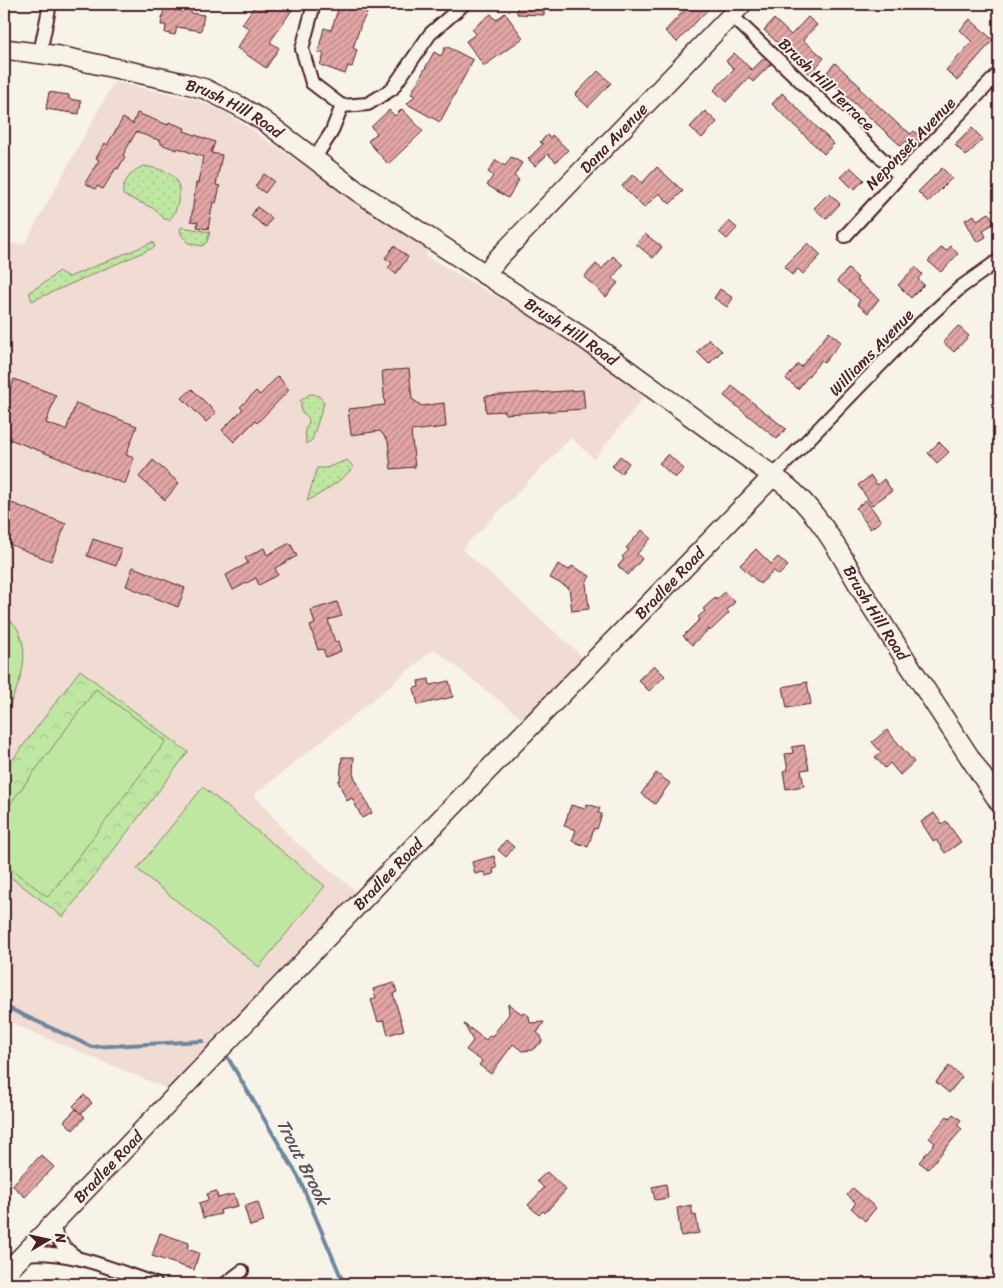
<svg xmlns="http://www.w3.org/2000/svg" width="1003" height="1288" font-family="Sriracha,sans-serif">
	<defs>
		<pattern id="grass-dots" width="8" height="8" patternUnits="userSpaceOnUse" patternTransform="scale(1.25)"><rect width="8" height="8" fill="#bfe7a2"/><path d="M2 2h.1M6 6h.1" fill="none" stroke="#a6c68c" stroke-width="1.8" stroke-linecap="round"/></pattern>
		<pattern id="park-crowns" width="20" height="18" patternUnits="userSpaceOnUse" patternTransform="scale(1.25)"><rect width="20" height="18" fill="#bfe7a2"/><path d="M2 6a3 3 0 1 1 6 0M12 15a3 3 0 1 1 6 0" fill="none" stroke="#a6c68c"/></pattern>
		<pattern id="building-hatch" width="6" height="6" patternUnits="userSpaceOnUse" patternTransform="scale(1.25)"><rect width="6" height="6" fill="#e2a7a5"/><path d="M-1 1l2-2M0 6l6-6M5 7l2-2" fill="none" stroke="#b98787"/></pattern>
	</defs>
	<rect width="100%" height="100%" fill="#f7f3e8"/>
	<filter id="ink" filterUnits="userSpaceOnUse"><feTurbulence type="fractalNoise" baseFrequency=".02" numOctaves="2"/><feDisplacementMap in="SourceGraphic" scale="10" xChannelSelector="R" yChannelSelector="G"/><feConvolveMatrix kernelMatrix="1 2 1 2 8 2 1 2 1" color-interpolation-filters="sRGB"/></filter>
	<g filter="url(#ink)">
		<path fill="#f1dcd4" d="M114 82 195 99 227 113 429 250 426 256 551 328 645 396 594 459 571 438 462 549 583 657 524 720 434 649 347 721 254 795 292 839 358 893 170 1090 4 1020V242L24 245Z"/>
		<g fill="url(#grass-dots)" stroke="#848366">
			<path d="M144 166C168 170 184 176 178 203 176 209 174 216 169 220L164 219 155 209 123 195C121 183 133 169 144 166Z"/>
			<path d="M182 227 210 232 207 242 202 246 188 243 181 234 180 229Z"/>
			<path d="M153 242 155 247 32 301 29 292 50 279 58 271 69 277Z"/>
			<path d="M310 394C317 394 322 397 324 403L312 440 306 444 305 429C311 422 310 416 301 412V402L300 401Z"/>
			<path d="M347 460 354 467C340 481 325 492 307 501L317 468H326Z"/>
		</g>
		<path fill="url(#park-crowns)" stroke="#848366" d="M80 670 188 752 63 917 4 872V771Z"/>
		<g fill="#bfe7a2" stroke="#848366">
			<path d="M4 617C14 622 17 626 21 637 30 664 16 692 4 716Z"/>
			<path d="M96 689 166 741 48 897 4 864V812Z"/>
			<path d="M203 787 325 886 259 967 137 869Z"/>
		</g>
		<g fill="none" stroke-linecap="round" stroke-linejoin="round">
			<g stroke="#6e879c" stroke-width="4">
				<path d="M4 1006 92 1047 203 1041"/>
				<path d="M228 1058 299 1178 344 1284"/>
			</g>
		</g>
		<g fill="url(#building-hatch)" stroke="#4a1f2b">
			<path d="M256 4H296L270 42 279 48 266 68 237 48 250 29 242 24Z"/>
			<path d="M340 4H372L361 24 353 48 357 50 352 67 348 66 345 74 320 65 324 54 318 52 324 28 331 30Z"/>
			<path d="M517 4H544V15L517 14Z"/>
			<path d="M690 4H713L677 42 665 31Z"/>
			<path d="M181 6 192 8 191 13 204 15 201 31 177 27 175 35 165 33 166 25H161L164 8 181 11Z"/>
			<path d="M505 13 523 38 484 66 466 41 476 34 472 29 491 14 496 20Z"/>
			<path d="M808 17 817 25 803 40 824 58 810 74 764 30 774 19 791 35Z"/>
			<path d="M970 19 993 40 957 81 946 70 972 42 960 30Z"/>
			<path d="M446 46 473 60 440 122 407 104 415 96 411 94 434 52 441 56Z"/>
			<path d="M734 53 752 70 764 58 771 64 753 82 749 78 726 102 714 90 734 69 726 61Z"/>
			<path d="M835 63 861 87 859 88 899 125 911 134 914 131 923 139 915 148 906 141 901 146 829 80 832 77 827 72Z"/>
			<path d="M598 71 611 83 588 107 575 95Z"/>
			<path d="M49 92 69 95V99L81 101 79 114 46 109Z"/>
			<path d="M782 93 834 144 824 154 772 104Z"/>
			<path d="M402 109 423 131 388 164 368 141 377 133 371 127 389 110 395 116Z"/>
			<path d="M705 111 717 122 702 138 690 127Z"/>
			<path d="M137 113 168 125 169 122 185 128 184 131 215 142 211 153 222 155 216 185 220 186 216 203 213 202 208 229 197 227 198 222 191 221 196 183H198L203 157 178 148 177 150 166 146 161 144V141L136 132 123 155 125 157 118 169 116 168 103 189 97 186 95 189 85 183 99 160 96 158 105 143 107 145 123 118 133 124Z"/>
			<path d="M972 128 983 139 966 156 955 145Z"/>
			<path d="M547 135 550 138 552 135 568 150 556 162 548 154 535 166 528 159 543 144 540 142Z"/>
			<path d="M511 157 522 163 514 176 519 180 508 198 487 185 493 176 488 172 496 160 505 166Z"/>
			<path d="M657 167 683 191 670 204 659 193 644 208 622 186 633 174 642 183Z"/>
			<path d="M850 167 864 180 854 190 841 177Z"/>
			<path d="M942 168 952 178 928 202 918 192Z"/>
			<path d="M264 174 274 181 265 193 255 186Z"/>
			<path d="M829 193 840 204 826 219 814 208Z"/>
			<path d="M257 207 272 218 266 227 251 216Z"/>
			<path d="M989 213 995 223 983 230 986 237 977 242 965 220 974 215 977 220Z"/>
			<path d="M729 221 737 228 727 239 719 232Z"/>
			<path d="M645 234 662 247 653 258 636 244Z"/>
			<path d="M808 243 821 255 803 274 798 269 792 275 784 267Z"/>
			<path d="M394 246 408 257 396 274 388 268 392 263 385 258Z"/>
			<path d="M951 246 958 254 941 272 928 261 942 247 946 251Z"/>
			<path d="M613 256 623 265 612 278 618 283 606 297 584 277 596 264 602 269Z"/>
			<path d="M915 267 922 274 918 279 924 285 911 298 898 285Z"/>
			<path d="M848 269 858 278 856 280 879 299 868 313 857 304 860 300 837 281Z"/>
			<path d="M720 289 733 298 727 307 714 298Z"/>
			<path d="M958 326 969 336 954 352 943 342Z"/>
			<path d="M829 332 841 342 824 363 821 360 798 389 786 379 798 364 801 367Z"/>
			<path d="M709 339 722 351 709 364 697 352Z"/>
			<path d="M409 369 412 399 422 406 444 403 446 427 411 431 415 467 391 469 388 441 380 431 351 435 348 409 385 405 382 371Z"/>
			<path d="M278 376 289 390 257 423 255 421 234 442 222 430 243 409 240 407 256 391 260 395Z"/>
			<path d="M14 379 56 395 46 423 66 430 76 403 137 426 126 455 134 458 125 484 4 437V405Z"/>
			<path d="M732 386 786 429 777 439 724 396Z"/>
			<path d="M192 389 216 413 206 422 182 398Z"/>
			<path d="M583 390 585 409 505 414V411L486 412 485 396Z"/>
			<path d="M939 442 949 452 937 463 928 453Z"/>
			<path d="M668 454 684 469 675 478 659 463Z"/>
			<path d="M620 456 629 463 621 474 612 466Z"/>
			<path d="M153 460 179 483 165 500 139 477Z"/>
			<path d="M871 476 877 485 884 479 892 491 872 505 858 485Z"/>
			<path d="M4 500 66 524 51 561 4 542Z"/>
			<path d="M866 500 881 521 870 529 856 508Z"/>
			<path d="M642 530 651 538 637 554 642 559 628 575 618 566 624 559 622 557 629 550 626 548Z"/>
			<path d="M93 539 122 549 116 566 87 556Z"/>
			<path d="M290 543 297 556 275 568 278 575 259 585 256 578 233 590 226 575 248 563 245 558 264 548 267 555Z"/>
			<path d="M756 549 771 564 778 557 788 566 779 575 774 571 760 584 740 565Z"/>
			<path d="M558 564 569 570 572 566 590 576 586 583 589 609 572 611 569 588 550 578Z"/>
			<path d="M133 567 185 588 178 607 126 586Z"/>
			<path d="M725 592 735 602 727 610 729 613 710 631 709 629 692 645 683 636 700 619 698 617 705 611 703 609 715 598 716 600Z"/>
			<path d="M337 602 342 616 328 620 335 642 338 641 341 651 326 657 323 649 318 650 310 626 315 624 311 610Z"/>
			<path d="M654 665 665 676 649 691 638 680Z"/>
			<path d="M429 679 430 685 449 681 453 697 418 705 414 688 419 687 418 681Z"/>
			<path d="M807 682 811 704 787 708 783 687Z"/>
			<path d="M887 730 914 762 900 775 890 763 885 768 875 757 881 752 872 742Z"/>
			<path d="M804 745 809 769 801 770 804 786 786 789 783 771 788 770 785 754 793 753 792 747Z"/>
			<path d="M342 757H354L353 774 372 813 362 818 352 798 347 801 338 781 340 780Z"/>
			<path d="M656 773 670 783 655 804 641 794Z"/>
			<path d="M587 804 600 808 598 813 602 814 597 829 594 828 588 847 572 841 576 830 564 826 571 805 585 809Z"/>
			<path d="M934 813 942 824 946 821 961 842 945 853 936 840 934 842 921 822Z"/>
			<path d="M506 840 514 847 506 857 498 850Z"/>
			<path d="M494 856 497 868 493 869 494 874 485 876 484 872 475 874 472 862Z"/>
			<path d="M394 983 397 992 393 994 404 1030 388 1035 384 1020 378 1022 371 1000 376 998 373 989Z"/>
			<path d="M508 1004 522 1014 525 1013 529 1016 530 1023 544 1022 537 1033 541 1036 542 1042 532 1050 522 1051 513 1044 491 1074 479 1065 482 1061 466 1050 473 1041 464 1024 486 1040 489 1036 493 1035 509 1014Z"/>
			<path d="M949 1066 962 1077 949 1093 936 1082Z"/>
			<path d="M84 1095 92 1103 81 1114 73 1106Z"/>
			<path d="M76 1109 85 1117 73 1130 64 1121Z"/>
			<path d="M953 1114 961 1120 957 1125 962 1129 928 1169 919 1162 935 1143 929 1138 947 1116 949 1118Z"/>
			<path d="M41 1155 54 1167 25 1197 12 1185Z"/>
			<path d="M547 1172 566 1190 545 1213 543 1211 539 1215 528 1205 544 1188 537 1181Z"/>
			<path d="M666 1184 668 1198 655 1200 652 1187Z"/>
			<path d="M853 1188 876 1208 865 1221 851 1208 856 1203 847 1195Z"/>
			<path d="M216 1191 218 1198 234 1194 238 1206 220 1210 221 1214 203 1218 199 1203 208 1200 207 1194Z"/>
			<path d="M258 1202 264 1222 250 1226 244 1206Z"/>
			<path d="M691 1205 693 1216 696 1215 699 1233 681 1236 677 1208Z"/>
			<path d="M160 1233 189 1243 187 1249 199 1253 194 1270 152 1256Z"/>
		</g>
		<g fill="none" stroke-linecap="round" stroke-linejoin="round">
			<defs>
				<g id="street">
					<path d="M314 4 302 49 312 83 342 106 368 104 392 89 430 34 464 4"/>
					<path d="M731 15 900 176"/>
					<path d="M40 53 50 4"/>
					<path d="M314 159 331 133 342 106"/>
					<path d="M845 236 900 176 999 73"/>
					<path d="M773 476 918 326 961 287 999 260"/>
					<path d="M53 1225C56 1239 63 1248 75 1256"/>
					<path d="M24 1254C70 1249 113 1270 156 1284"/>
					<path d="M225 1284 242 1271"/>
				</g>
				<g id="secondary">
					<path id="s1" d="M4 49 59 56 184 83 205 89 239 106 264 121 357 191 585 339 784 484C822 514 845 563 870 604 912 670 956 736 999 802"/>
					<path id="s2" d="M485 275 498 258 742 4"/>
					<path id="s3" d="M4 1275 396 865 773 476"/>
				</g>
			</defs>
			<use href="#street" stroke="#4a1f2b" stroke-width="16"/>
			<use href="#secondary" stroke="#4a1f2b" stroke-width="22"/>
			<use href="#street" stroke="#f7f3e8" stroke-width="12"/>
			<use href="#secondary" stroke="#f7f3e8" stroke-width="19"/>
		</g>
	</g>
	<g text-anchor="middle" stroke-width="4" stroke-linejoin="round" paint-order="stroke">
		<g font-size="16" fill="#4a1f2b" stroke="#f7f3e8">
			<text transform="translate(827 84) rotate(44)" y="6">Brush Hill Terrace</text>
			<text dy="6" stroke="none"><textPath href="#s1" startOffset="240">Brush Hill Road</textPath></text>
			<text dy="6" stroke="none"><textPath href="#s2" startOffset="188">Dana Avenue</textPath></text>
			<text transform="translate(910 143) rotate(-46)" y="6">Neponset Avenue</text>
			<text dy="6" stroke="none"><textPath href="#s1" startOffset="645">Brush Hill Road</textPath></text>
			<text transform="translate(871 352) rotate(-46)" y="6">Williams Avenue</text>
			<text dy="6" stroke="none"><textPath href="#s3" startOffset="960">Bradlee Road</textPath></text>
			<text dy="6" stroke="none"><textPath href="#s1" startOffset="1066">Brush Hill Road</textPath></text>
			<text dy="6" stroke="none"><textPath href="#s3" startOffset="555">Bradlee Road</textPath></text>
			<text dy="6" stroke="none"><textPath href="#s3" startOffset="150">Bradlee Road</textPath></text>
		</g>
		<g font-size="18" font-style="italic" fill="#5c5363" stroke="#f7f3e8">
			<text transform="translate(303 1162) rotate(63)" y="6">Trout Brook</text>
		</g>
	</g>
	<rect width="1003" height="1288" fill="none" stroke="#f7f3e8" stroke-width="20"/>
	<rect x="10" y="10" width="983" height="1268" fill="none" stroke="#4a1f2b" stroke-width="2" filter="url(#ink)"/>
	<g transform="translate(48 1240) rotate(81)" stroke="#f7f3e8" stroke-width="4" paint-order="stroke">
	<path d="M0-4L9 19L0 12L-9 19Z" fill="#4a1f2b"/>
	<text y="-8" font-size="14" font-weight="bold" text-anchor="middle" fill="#4a1f2b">N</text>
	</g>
</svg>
